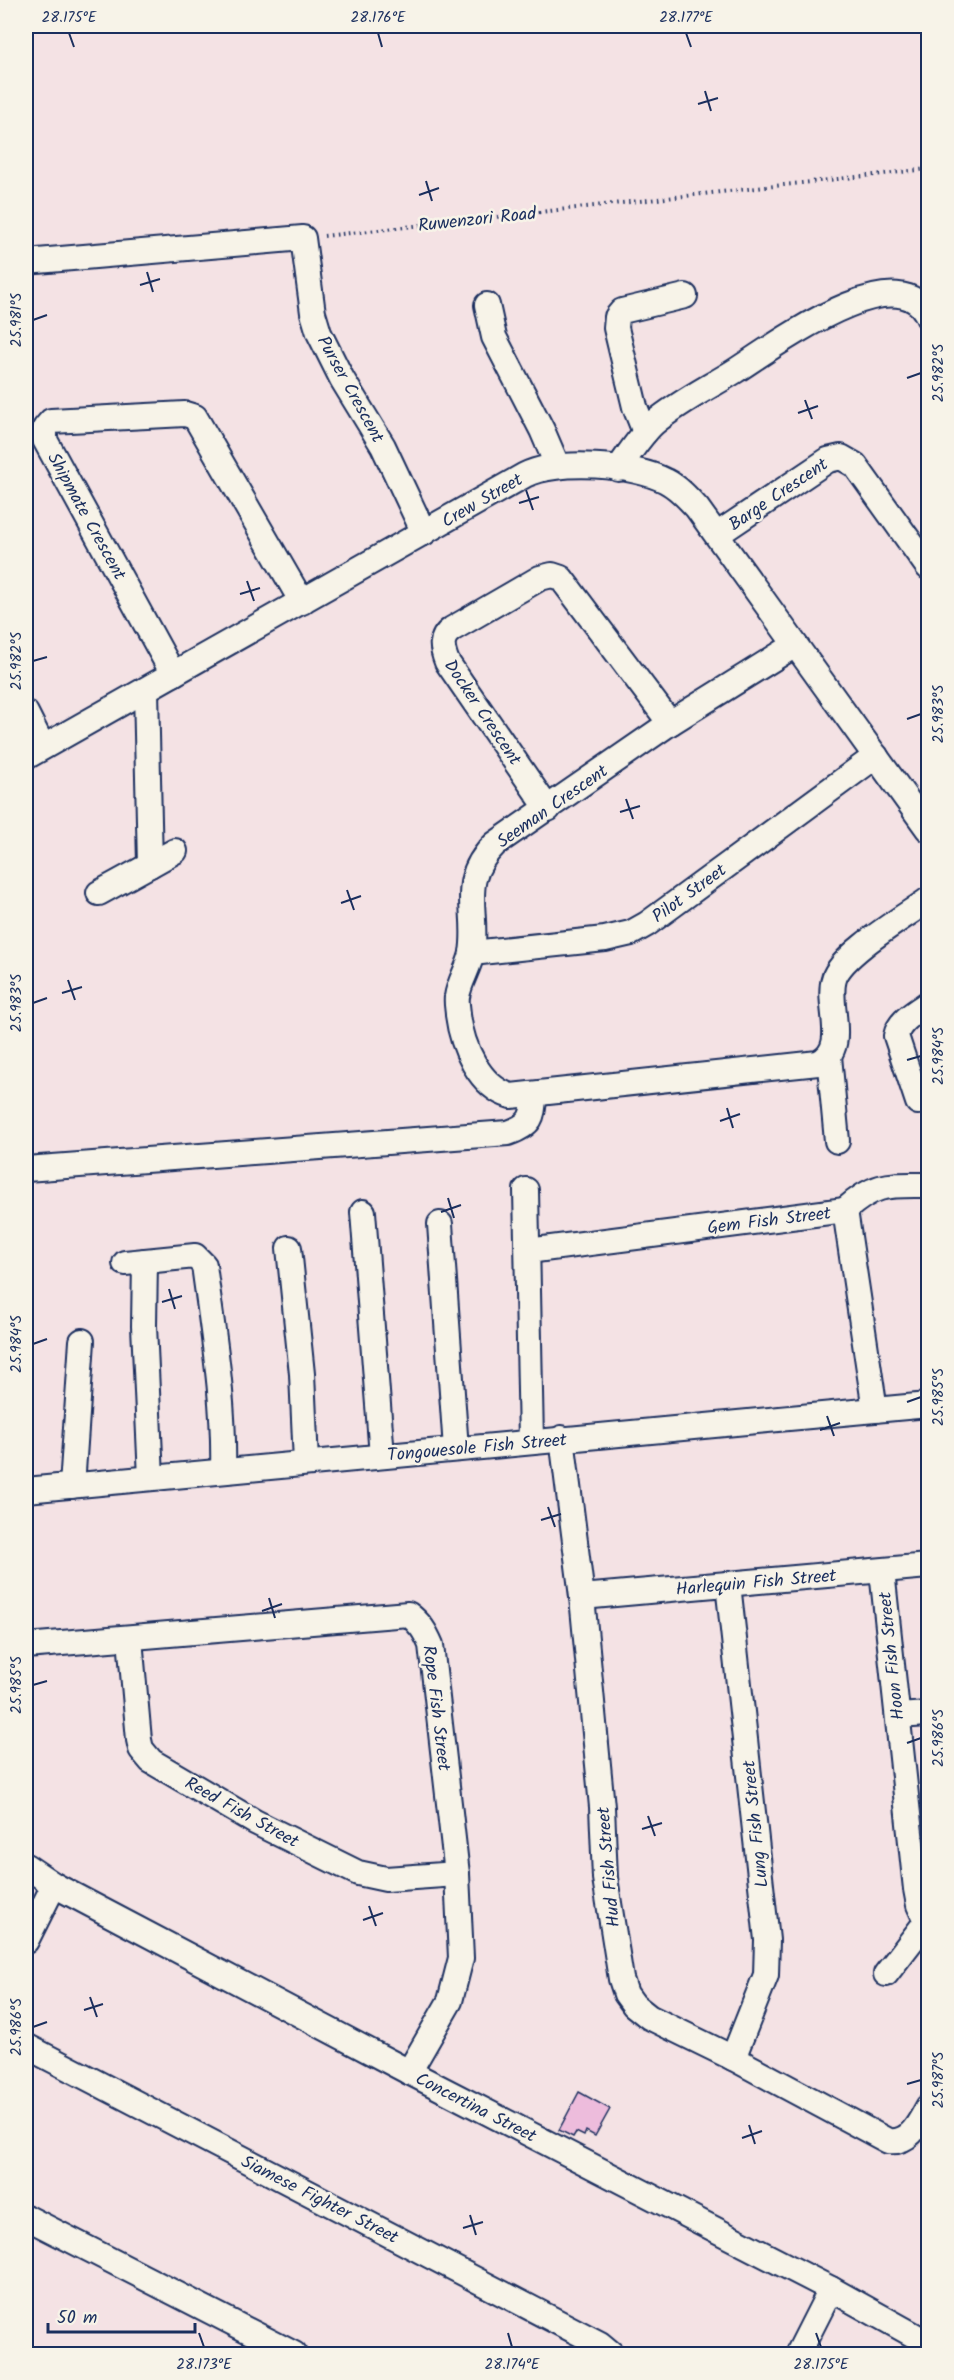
<svg xmlns="http://www.w3.org/2000/svg" width="954" height="2380" font-family="Kalam,sans-serif">
	<rect width="100%" height="100%" fill="#f4e2e4"/>
	<filter id="ink" filterUnits="userSpaceOnUse"><feTurbulence type="fractalNoise" baseFrequency=".0167" numOctaves="2"/><feDisplacementMap in="SourceGraphic" scale="12" xChannelSelector="R" yChannelSelector="G"/><feConvolveMatrix kernelMatrix="1 2 1 2 8 2 1 2 1" color-interpolation-filters="sRGB"/></filter>
	<g filter="url(#ink)">
		<path fill="#edbcdc" stroke="#1b2f5e" stroke-width="1.5" d="M579 2092 610 2109 595 2136 586 2131 584 2136 576 2132 573 2137 559 2130Z"/>
		<g fill="none" stroke-linecap="round" stroke-linejoin="round">
			<defs>
				<g id="minor">
					<path d="M26 262 303 238 313 313 319 333 342 379 383 446 424 533"/>
					<path d="M487 305 494 337 542 430 557 465"/>
					<path d="M645 432 635 407 616 328 617 317 622 311 685 296"/>
					<path d="M618 469C629 454 640 436 654 423 679 402 708 388 735 371 770 349 901 251 928 317"/>
					<path d="M718 534 828 460 841 457 855 465 928 567"/>
					<path d="M795 645 670 723 495 844C457 882 479 909 472 953 469 968 459 982 457 997 456 1003 458 1010 458 1015 462 1046 479 1087 511 1096L818 1063C850 1049 826 1005 834 979 841 954 906 916 928 900"/>
					<path d="M173 674 45 440V428L51 421 185 414 195 417 302 602"/>
					<path d="M26 713 43 747"/>
					<path d="M26 757 525 475C557 459 634 464 666 481 678 487 688 498 697 508L928 829"/>
					<path d="M548 809 447 662C442 649 439 638 452 629L540 578 552 575 561 578 670 723"/>
					<path d="M150 865 175 851"/>
					<path d="M99 893 150 865 146 690"/>
					<path d="M472 953 605 939 631 933 647 924 876 756"/>
					<path d="M829 1056 837 1141"/>
					<path d="M918 1102 896 1036C899 1020 917 1012 928 1003"/>
					<path d="M26 1169 508 1133C531 1125 534 1117 534 1094"/>
					<path d="M526 1190 531 1441"/>
					<path d="M845 1210C876 1182 889 1185 928 1185"/>
					<path d="M363 1212 382 1456"/>
					<path d="M440 1224 456 1449"/>
					<path d="M289 1248 302 1374 306 1463"/>
					<path d="M528 1251 845 1210 875 1410"/>
					<path d="M145 1261 144 1326 151 1478"/>
					<path d="M125 1263 195 1256 204 1265C213 1333 225 1402 223 1471"/>
					<path d="M562 1438 582 1597 602 1807 605 1878 621 1979 626 1994 634 2005 649 2017 733 2058 888 2141C910 2144 919 2123 928 2107"/>
					<path d="M72 1486 82 1341"/>
					<path d="M26 1490 928 1405"/>
					<path d="M882 1571 916 1889 919 1905 928 1925"/>
					<path d="M728 1584 767 1940 766 1975 733 2058"/>
					<path d="M582 1597 928 1566"/>
					<path d="M130 1639 139 1740 141 1749 151 1761 255 1822 358 1873 386 1879 457 1874"/>
					<path d="M26 1646 408 1614C420 1623 425 1631 431 1645L457 1874 461 1958 450 2001 409 2072"/>
					<path d="M898 1716 928 1714"/>
					<path d="M26 1866 54 1885 409 2072 831 2289 928 2343"/>
					<path d="M26 1941 54 1885"/>
					<path d="M886 1974 926 1922"/>
					<path d="M26 2046 600 2344 612 2354"/>
					<path d="M26 2217 294 2354"/>
					<path d="M798 2354 831 2289"/>
				</g>
			</defs>
			<use href="#minor" stroke="#1b2f5e" stroke-width="28"/>
			<path stroke="#1b2f5e" stroke-width="4" stroke-dasharray="1.5 4.5" stroke-linecap="butt" d="M324 236 928 169"/>
			<use href="#minor" stroke="#f7f3e8" stroke-width="24"/>
		</g>
	</g>
	<path fill="none" stroke="#1b2f5e" stroke-width="2" d="M69 33 74 47M378 33 382 47M686 33 691 47M705 91 711 111M698 104 718 98M426 181 432 201M419 195 439 188M147 272 153 292M140 285 160 279M33 320 47 315M907 378 921 373M805 400 812 419M798 413 818 406M526 490 533 510M519 503 539 497M247 581 254 601M240 594 260 588M33 661 47 657M907 719 921 714M626 799 633 819M620 812 640 806M347 890 354 910M341 903 361 896M68 980 75 1000M62 993 82 987M33 1003 47 998M907 1060 921 1056M727 1108 733 1128M720 1121 740 1114M448 1198 454 1218M441 1212 461 1205M169 1289 175 1309M162 1302 182 1296M33 1344 47 1339M907 1402 921 1397M827 1416 834 1436M820 1430 840 1423M548 1507 555 1527M541 1520 561 1514M269 1598 275 1618M262 1611 282 1604M33 1685 47 1681M907 1743 921 1738M648 1816 655 1836M642 1829 662 1823M369 1906 376 1926M363 1920 383 1913M90 1997 97 2017M84 2010 103 2004M33 2027 47 2022M907 2084 921 2080M749 2125 755 2144M742 2138 762 2131M470 2215 476 2235M463 2228 483 2222M199 2333 204 2347M508 2333 512 2347M816 2333 821 2347"/>
	<g text-anchor="middle" stroke-width="5" stroke-linejoin="round" paint-order="stroke">
		<g font-size="18" fill="#1b2f5e" stroke="#f7f3e8">
			<text transform="translate(477 219) rotate(-6)" y="6">Ruwenzori Road</text>
			<text transform="translate(351 389) rotate(61)" y="6">Purser Crescent</text>
			<text transform="translate(778 494) rotate(-34)" y="6">Barge Crescent</text>
			<text transform="translate(482 500) rotate(-30)" y="6">Crew Street</text>
			<text transform="translate(87 516) rotate(61)" y="6">Shipmate Crescent</text>
			<text transform="translate(483 712) rotate(56)" y="6">Docker Crescent</text>
			<text transform="translate(552 806) rotate(-35)" y="6">Seeman Crescent</text>
			<text transform="translate(689 893) rotate(-36)" y="6">Pilot Street</text>
			<text transform="translate(769 1220) rotate(-7)" y="6">Gem Fish Street</text>
			<text transform="translate(477 1447) rotate(-5)" y="6">Tongouesole Fish Street</text>
			<text transform="translate(756 1582) rotate(-5)" y="6">Harlequin Fish Street</text>
			<text transform="translate(891 1656) rotate(-96)" y="6">Hoon Fish Street</text>
			<text transform="translate(437 1708) rotate(83)" y="6">Rope Fish Street</text>
			<text transform="translate(242 1812) rotate(29)" y="6">Reed Fish Street</text>
			<text transform="translate(755 1824) rotate(-96)" y="6">Lung Fish Street</text>
			<text transform="translate(608 1867) rotate(-95)" y="6">Hud Fish Street</text>
			<text transform="translate(476 2107) rotate(27)" y="6">Concertina Street</text>
			<text transform="translate(320 2199) rotate(27)" y="6">Siamese Fighter Street</text>
		</g>
	</g>
	<rect width="954" height="2380" fill="none" stroke="#f7f3e8" stroke-width="66"/>
	<path d="M48 2323v9h147v-9" fill="none" stroke="#1b2f5e" stroke-width="3"/>
	<text x="57" y="2323" font-size="18" fill="#1b2f5e" stroke="#f7f3e8" stroke-width="4.5" paint-order="stroke">50 m</text>
	<rect x="33" y="33" width="888" height="2314" fill="none" stroke="#1b2f5e" stroke-width="2"/>
	<g font-size="15" text-anchor="middle" fill="#1b2f5e">
		<text x="69" y="22">28.175°E</text>
		<text x="378" y="22">28.176°E</text>
		<text x="686" y="22">28.177°E</text>
		<text transform="translate(16 320) rotate(-90)" y="5">25.981°S</text>
		<text transform="translate(938 373) rotate(-90)" y="5">25.982°S</text>
		<text transform="translate(16 661) rotate(-90)" y="5">25.982°S</text>
		<text transform="translate(938 714) rotate(-90)" y="5">25.983°S</text>
		<text transform="translate(16 1003) rotate(-90)" y="5">25.983°S</text>
		<text transform="translate(938 1056) rotate(-90)" y="5">25.984°S</text>
		<text transform="translate(16 1344) rotate(-90)" y="5">25.984°S</text>
		<text transform="translate(938 1397) rotate(-90)" y="5">25.985°S</text>
		<text transform="translate(16 1685) rotate(-90)" y="5">25.985°S</text>
		<text transform="translate(938 1738) rotate(-90)" y="5">25.986°S</text>
		<text transform="translate(16 2027) rotate(-90)" y="5">25.986°S</text>
		<text transform="translate(938 2080) rotate(-90)" y="5">25.987°S</text>
		<text x="204" y="2369">28.173°E</text>
		<text x="512" y="2369">28.174°E</text>
		<text x="821" y="2369">28.175°E</text>
	</g>
</svg>
